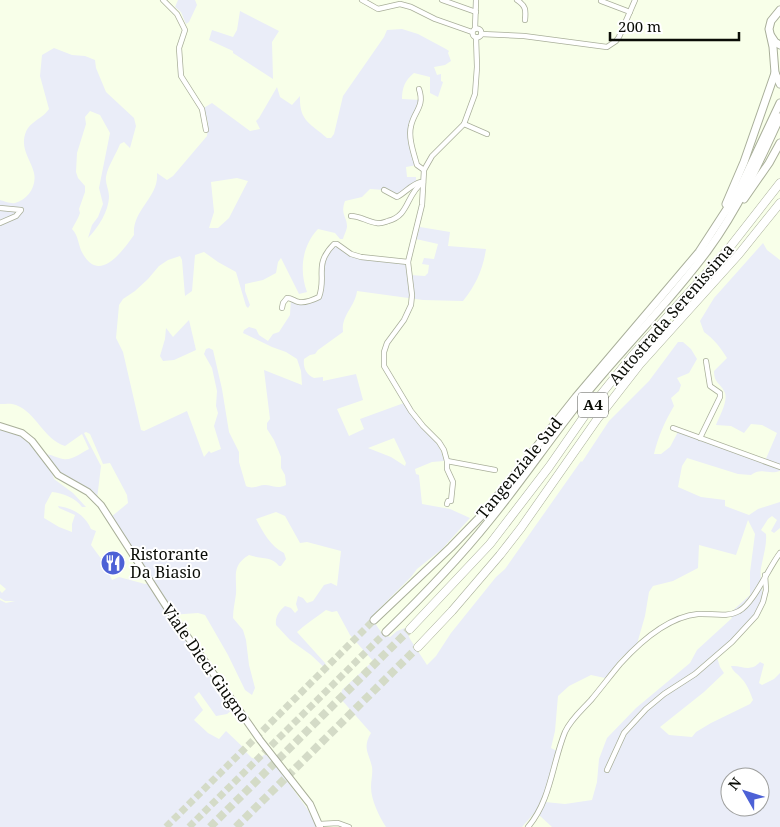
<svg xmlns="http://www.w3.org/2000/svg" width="780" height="827" font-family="'Noto Serif',serif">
	<rect width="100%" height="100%" fill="#f8ffe9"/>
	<g fill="#eaedf8" fill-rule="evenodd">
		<path d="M178 0H195L197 5 189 22 186 24 181 12 175 7Z"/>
		<path d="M240 11 279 31 272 42 273 79 233 53V51L209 40 212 30 233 37 237 30Z"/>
		<path d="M402 29 418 34 446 49 449 51 448 53 451 61 445 65 434 67 437 75 441 74V81L443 82 438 97 430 93V77L414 73C405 80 402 88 402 99L421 100 410 130 417 165 406 167 407 177H416V183L397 197 384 190 370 189 362 197 345 201C340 214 347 217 347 226 347 230 344 235 343 239H340L335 233 318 229C302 246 299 270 307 292L299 294 281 258 278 262 276 273 263 280 245 284V291L250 305 248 308 246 306 236 272 218 262 204 252 195 255 192 291 185 296 182 260 180 256 168 260 159 266 148 279 135 291 123 299 119 305 116 338 123 352 141 430 144 431 187 411 204 457 209 451 211 453 221 449 214 426 218 413 216 406 217 391 212 368 204 354 206 349 209 348 213 350 222 389 229 432 239 452V462L246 486C254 490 259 484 266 485 274 486 278 489 286 485L285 475 281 468V457L274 440 267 429V423L270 419 264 370 302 385 301 371 297 359 286 352 272 347 243 333 244 330 249 327 256 329 259 335 268 341 273 334 279 332 290 315 291 298 297 301 319 297 320 267 334 244 351 254 408 262 410 275 425 276 428 273 429 265 422 264 424 258 434 259 438 244 416 239 420 227 450 232 448 246 486 249C483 269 476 285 463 301L423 300 357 291C355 307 341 315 343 332L318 350 315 354 310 355 304 359C303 368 306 374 314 378L323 377V381L356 374 363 400 337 409 349 436 364 429 360 419 404 403C409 410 414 419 420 426 433 441 439 440 444 461L432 462 415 469 416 474 419 475 422 504 450 509 470 518 442 549 417 569 411 577 372 616C376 624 380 635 390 637L397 631 405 628 410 639 427 665 436 656 451 633 496 577 505 569 581 461 582 462 609 421 649 381 678 342H683L691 349 697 359 689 373 677 378 681 385 679 391 671 398 674 406C665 421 658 437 654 454H661L670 447 679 430 765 461 777 433 762 425 751 424 744 433 731 426 716 425C719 417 728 402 725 393 721 383 714 384 714 371L727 358C720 347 714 339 704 332L700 321 714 298 763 243 767 250 780 260V471C768 475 761 467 751 475L738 474 687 458 682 466 678 487 701 497 725 500V506L749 515 758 509 780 502V528L774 533 771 531 777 520 772 516 768 519 761 530 766 534C767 546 763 556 761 568 759 578 764 589 762 599 758 619 731 642 716 654L720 667 724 673 704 692 660 727 669 735 692 737 696 732 711 723 750 704 753 700C750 692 747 684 741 678 737 673 733 672 731 666 742 665 750 673 760 662L764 664 759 683 762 685 774 679 780 673V827H552L539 815 545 802 565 804 592 800 597 782 599 759 607 738 636 708 690 663 697 650 732 618 729 614 750 595V572L755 534 748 520 736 555 699 545 698 568 673 581 653 586 649 592 645 616 637 644 621 658 605 678 591 675 569 686 558 696 555 731 551 748 559 752 544 802 522 827H386C379 816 371 800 371 787 371 780 373 773 372 767 369 753 362 748 371 733L340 698 342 690 373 661 350 635 337 611 332 612 326 610C315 618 306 624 297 632L325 663 329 672 311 655 290 640 276 625C275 617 279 611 285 606L291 608 295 613 298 610 296 604 298 596 303 598 307 603 313 601 324 585 331 583 337 586 341 551 307 542 300 543 285 516 276 512 256 519C263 532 271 547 284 553L286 559 281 566H279C272 556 260 559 249 555 231 566 237 576 236 594 235 602 233 609 233 618L243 630 246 640 249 665 255 688 252 695 245 690 228 655 205 615 198 613 170 615 236 707 227 714 216 716 199 692 194 697 203 710 194 720 208 733 219 739 226 731 246 750 245 751 252 758 258 759 267 753 308 810 317 827H0V600L6 603 15 601H5L0 598V591L2 593 6 589 0 584V426L22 433 50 466 54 479 73 493 86 507H82C76 498 62 493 52 492L45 505 44 518 59 527 72 532V524L75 515 59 508 58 506C73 508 85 515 91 529L96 531 91 545 105 564 112 580 119 577 145 584 153 582 111 517 128 503 127 495 110 463 103 464 90 434 86 432 84 433 101 466 97 499 64 478 44 454C51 454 57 458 63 459 72 461 82 452 89 449L82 434 65 446C43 439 37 413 16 405 11 403 5 404 0 404V200C4 201 11 204 15 203 28 200 37 186 34 173 32 163 23 152 24 140 26 121 41 121 49 109L40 76 42 55 54 48 72 55 85 56 95 60 96 68 106 92 134 118 136 126 130 148 124 142 120 144C116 155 108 165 106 177 105 183 109 190 109 196 109 211 98 228 88 238L92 225 98 217 103 204 99 188 110 133 100 115 90 111 85 117 86 124 77 153 76 172 78 178 85 186V192L79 209 80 213 78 218 72 229C79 236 78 246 83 254 100 284 123 250 134 235 132 209 159 198 157 173L167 180 173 176 207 136 208 122 202 109 212 103 250 131 260 129 256 121 259 118 277 87 280 97 292 105 300 96C299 121 310 123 327 138H331L334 134 343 96 384 37 387 30ZM237 178 248 181 229 218 218 228H209L214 212 211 182ZM394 438 406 463 405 466 391 457 368 448ZM730 777H760V807H730Z"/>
		<path d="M189 320 196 350 174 360 163 361 160 356 165 339 166 328 173 337Z"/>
	</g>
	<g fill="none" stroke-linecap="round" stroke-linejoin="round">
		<g stroke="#d4dbc7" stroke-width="7" stroke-dasharray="7 3.5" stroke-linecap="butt">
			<path d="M166 827 374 620"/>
			<path d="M189 827 386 632"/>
		</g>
		<g stroke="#d4dbc7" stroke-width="8" stroke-dasharray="8 4" stroke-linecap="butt">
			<path d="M210 827 410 629"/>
			<path d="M236 827 418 647"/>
		</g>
		<defs>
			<g id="minor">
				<path d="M163 0 177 14 185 30 179 48 181 76 202 109 206 130"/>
				<path d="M362 0 378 9 400 4 411 7 435 19 472 32"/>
				<path d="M442 0 476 12"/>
				<path d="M517 0C526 6 526 10 525 20"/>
				<path d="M601 1 630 12"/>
				<circle cx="477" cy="33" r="4.5"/>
				<path d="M475 29 476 0"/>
				<path d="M481 34 524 36 607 47 616 41 619 37 635 0"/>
				<path d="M419 89C425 107 414 111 411 126 408 138 414 154 417 165L424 170"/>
				<path d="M464 124 487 134"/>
				<path d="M384 190 397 197C406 192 412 184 421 182"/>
				<path d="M0 208 21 210 16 216 0 223"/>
				<path d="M351 216C360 216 368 222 377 223 381 224 385 222 388 221 410 215 405 196 423 182"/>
				<path d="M282 308 283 303 287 298C292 298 294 301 299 302 306 303 313 300 319 297 327 276 313 265 334 244H337L351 254 361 257 408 262"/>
				<path d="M673 428 780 467"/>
				<path d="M700 438 720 397V393L710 386 706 361"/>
				<path d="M447 461 495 470"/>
				<path d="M447 504 448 501H451L453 482 447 469V461L444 450 439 442 423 426 411 411 384 366V352L387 343 404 320 411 305 412 295 408 262 422 205 424 170 432 156 464 124 475 94 477 67 476 37"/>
				<path d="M607 770 624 733 646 709 664 694 695 674 732 642 756 616 763 602 766 590 765 575"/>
				<path d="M320 824 338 823 349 827"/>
				<path d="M528 827C551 800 552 764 565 732 571 719 582 710 591 700 601 688 610 676 620 664 639 643 667 617 698 614 711 613 727 618 739 611 754 603 769 567 780 553"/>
			</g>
			<path id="secondary" d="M0 426 22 433 32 441 58 475 88 492 101 505 166 606 260 740 310 804 320 827"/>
			<g id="trunk">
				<path d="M780 10 771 21 769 29 773 47 775 73 780 84"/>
				<path d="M771 36 775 42 780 45"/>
				<path d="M744 199 769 163 780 143"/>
				<path d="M726 204 744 162 775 73"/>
				<path d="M374 620 451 547 484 513 576 397 699 252 738 192 780 103"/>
				<path d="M386 632C422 597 457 561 489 521 521 482 549 440 581 400 622 349 669 303 708 250 738 209 759 163 780 117"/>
			</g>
			<g id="motorway">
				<path d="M410 629 490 544 549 467 590 408 632 356 730 247 780 183"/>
				<path d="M418 647 452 611 500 555 521 528 598 418 640 364 739 254 780 203"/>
			</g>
		</defs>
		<use href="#minor" stroke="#a9af9a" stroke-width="6"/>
		<use href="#secondary" stroke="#a9af9a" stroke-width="8"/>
		<use href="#trunk" stroke="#a9af9a" stroke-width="9"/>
		<use href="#motorway" stroke="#a9af9a" stroke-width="9"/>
		<use href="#minor" stroke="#fff" stroke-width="4.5"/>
		<use href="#secondary" stroke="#fff" stroke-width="6"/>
		<use href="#trunk" stroke="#fff" stroke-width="7"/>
		<use href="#motorway" stroke="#fff" stroke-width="8"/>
	</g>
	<defs>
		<symbol id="restaurant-disc" viewBox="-11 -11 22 22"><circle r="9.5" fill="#4d61d6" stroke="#fff"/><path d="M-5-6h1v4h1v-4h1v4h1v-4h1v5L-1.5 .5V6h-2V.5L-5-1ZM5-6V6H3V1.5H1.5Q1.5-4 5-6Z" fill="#fff"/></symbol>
	</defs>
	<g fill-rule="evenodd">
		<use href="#restaurant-disc" x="99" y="549" width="28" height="28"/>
	</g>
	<g text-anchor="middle" stroke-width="4" stroke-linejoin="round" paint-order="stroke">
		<rect fill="#fff" stroke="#545651" stroke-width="1" x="578" y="392.5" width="30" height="25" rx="4"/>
		<g font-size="15" font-weight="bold" fill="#0b0d07">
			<text x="593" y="410">A4</text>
		</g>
		<g font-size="16" fill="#0b0d07" stroke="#fff">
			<text transform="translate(671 314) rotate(-49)" y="6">Autostrada Serenissima</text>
			<text transform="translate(519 468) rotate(-51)" y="6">Tangenziale Sud</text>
			<text transform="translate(206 663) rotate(55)" y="6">Viale Dieci Giugno</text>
		</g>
		<g font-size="16" fill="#0b0d07" stroke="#fff" text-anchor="start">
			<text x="130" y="560">Ristorante<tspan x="130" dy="18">Da Biasio</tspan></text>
		</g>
	</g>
	<g transform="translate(745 792) rotate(309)"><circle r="24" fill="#ffffff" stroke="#9d9e9c"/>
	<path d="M0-4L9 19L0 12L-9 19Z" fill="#4d61d6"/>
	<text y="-8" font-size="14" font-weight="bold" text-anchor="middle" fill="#0b0d07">N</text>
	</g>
	<path d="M610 32v8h129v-8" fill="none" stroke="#0b0d07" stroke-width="2.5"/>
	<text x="618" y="32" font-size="15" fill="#0b0d07" stroke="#ffffff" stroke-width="4" paint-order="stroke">200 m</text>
</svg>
